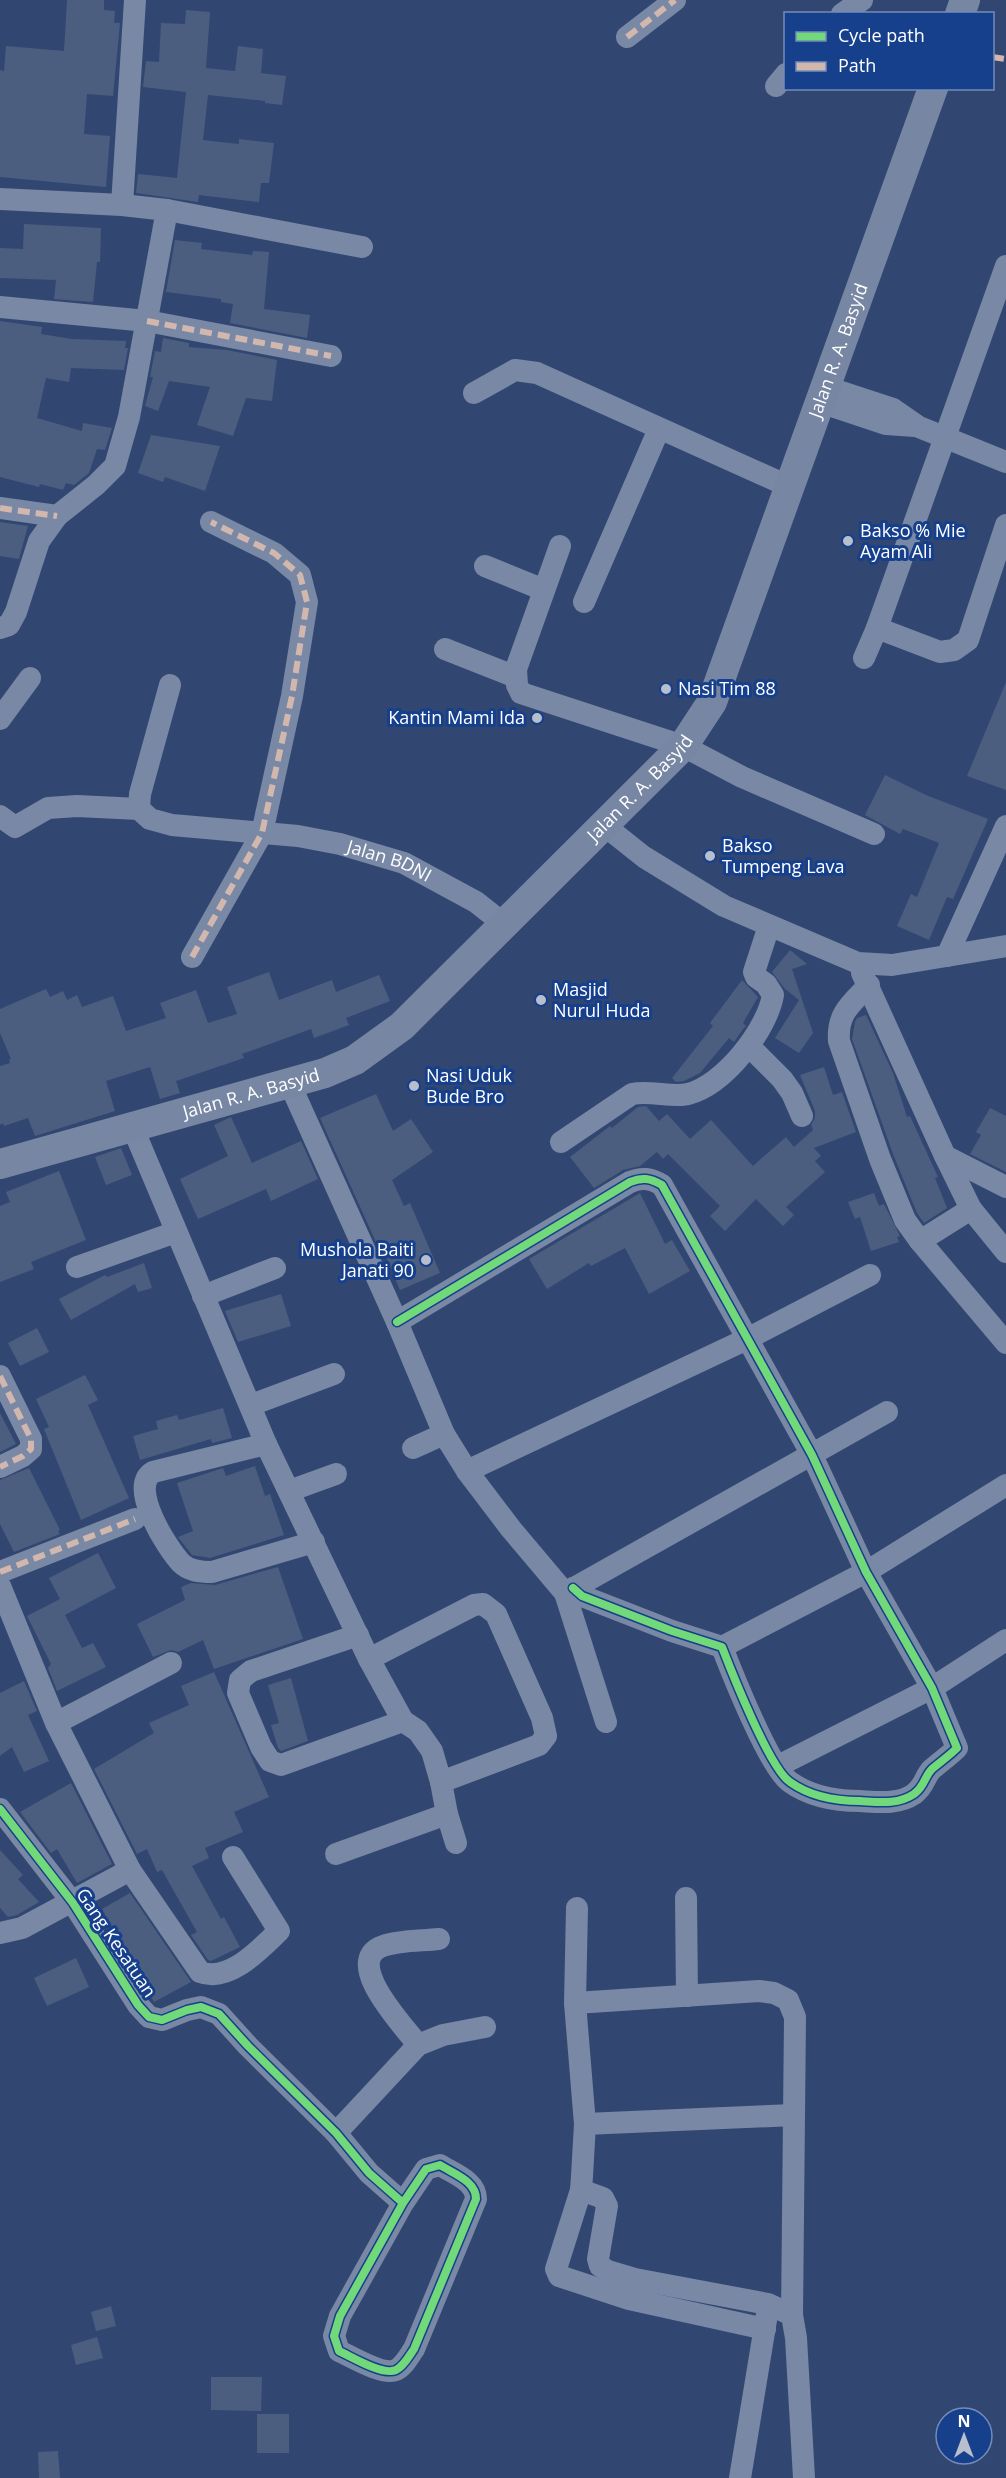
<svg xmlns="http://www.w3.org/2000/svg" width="1006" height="2478" font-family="'Open Sans',sans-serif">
	<rect width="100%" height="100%" fill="#314771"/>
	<g fill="#4b5e80">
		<path d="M67 0H104V10L115 11 114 23H120L113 96 87 94 84 134 110 136 106 187 0 177V70L4 71 6 46 64 51Z"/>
		<path d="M186 10 210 12 206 68 235 71 238 46 263 49 261 73 286 76 282 105 265 103V101L208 95 203 140 239 144V139L274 143 269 183H261L259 202 199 195 198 202 136 193 138 174 177 178 186 92 143 87 146 61 159 62 161 23 185 24Z"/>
		<path d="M24 224 101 228 100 262H97L93 302 54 299 56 280 0 278V248L23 249Z"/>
		<path d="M175 240 202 243 201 249 252 255 253 251 269 252 264 309 310 315 307 338 230 323 233 304 221 302V299L166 292Z"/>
		<path d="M0 321 42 327 41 334 72 339 126 341 125 348H128L124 370 71 368 69 382 46 378 37 418 82 431 83 423 112 428 105 450 97 449 89 473 74 485 66 483 63 490 40 484 39 487 0 477Z"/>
		<path d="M163 338 189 343V347L227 350 277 360 272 401 246 398 233 436 197 425 210 387 169 381 158 411 145 406 153 377H150L155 351 161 352Z"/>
		<path d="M151 435 220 446 205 491 165 477 163 482 138 473Z"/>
		<path d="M0 522 28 526 19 559 0 556Z"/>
		<path d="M1006 682V790L967 776Z"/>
		<path d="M885 775 926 795 988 819 953 899 947 897 929 940 897 926 911 894 917 897 939 843 903 829 900 834 865 815Z"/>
		<path d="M790 950 807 964 792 969 813 1033 799 1053 775 1038 799 1000 784 988 772 972Z"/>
		<path d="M269 972 279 1000 332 980 336 992 379 975 390 1001 346 1018 349 1025 314 1038 311 1029 242 1054 244 1058 176 1081 180 1093 160 1099 150 1067 106 1081 115 1111 35 1136 28 1118 4 1126 3 1123 0 1125V1066L10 1063 9 1059H11L0 1033V1009L46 989 50 997 63 991 67 1000 77 995 82 1007 113 996 126 1031 166 1018 160 1003 196 990 208 1023 237 1014 227 987Z"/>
		<path d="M742 980 758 997 743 1023 746 1026 743 1029 734 1042 729 1038 700 1073 684 1081 676 1082 672 1078 713 1026 710 1023Z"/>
		<path d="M866 1015 893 1073 907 1117 910 1116 938 1177 935 1178 947 1208 924 1223 917 1213 893 1154 852 1039 855 1022 857 1018Z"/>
		<path d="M824 1067 833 1095 842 1092 856 1132 814 1148 821 1156 815 1161 825 1172 786 1207 794 1215 783 1226 756 1199 725 1231 710 1216 720 1206 668 1154 663 1159 657 1152 640 1166 623 1170 594 1188 570 1157 610 1126 612 1128 638 1107 646 1106 659 1121 667 1114 690 1139 711 1120 753 1166 786 1137 794 1147 813 1130 811 1125 815 1118V1111L800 1075Z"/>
		<path d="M376 1094 393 1131 411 1119 433 1152 392 1180 404 1206 410 1203 440 1273 400 1290 383 1249 380 1251 320 1118Z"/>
		<path d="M990 1108 1006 1116V1172L970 1154 981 1135 976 1132Z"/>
		<path d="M231 1117 252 1163 301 1141 318 1179 271 1201 266 1189 198 1219 180 1179 228 1156 214 1125Z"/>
		<path d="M121 1148 132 1175 106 1185 95 1157Z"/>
		<path d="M59 1171 86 1240 31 1262 34 1269 0 1282V1206L10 1202 6 1192Z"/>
		<path d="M640 1193 665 1244 672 1240 690 1271 649 1294 625 1248 591 1266 589 1263 547 1289 529 1259Z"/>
		<path d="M874 1193 879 1206 884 1204 900 1236 897 1237 899 1242 871 1251 860 1217 855 1219 848 1202Z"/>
		<path d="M144 1263 152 1288 138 1292 135 1284 71 1320 59 1299 105 1275 107 1277Z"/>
		<path d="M281 1294 291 1326 238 1342 225 1311Z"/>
		<path d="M37 1328 49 1352 20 1366 8 1343Z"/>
		<path d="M85 1375 98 1400 88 1405 129 1498 81 1520 44 1429 49 1427 36 1399Z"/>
		<path d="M223 1408 232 1438 212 1443 211 1439 140 1460 133 1436 158 1429 156 1421 177 1415 179 1420Z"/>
		<path d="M0 1413 16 1444 0 1452Z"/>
		<path d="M255 1466 265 1496 270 1494 284 1535 210 1558 192 1555 178 1537 193 1531 177 1483 223 1468 226 1476Z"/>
		<path d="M29 1468 60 1530 58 1531 60 1534 14 1552 0 1524V1480Z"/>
		<path d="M98 1553 116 1588 65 1615 82 1648 93 1643 106 1667 57 1691 48 1668 51 1664 27 1616 60 1599 49 1578Z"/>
		<path d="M278 1567 303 1639 214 1669 203 1640 178 1652 171 1650 153 1657 137 1624 185 1600 181 1587 191 1583 215 1585Z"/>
		<path d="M214 1672 269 1797 234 1812 243 1832 205 1848 209 1858 192 1866 221 1919 224 1917 240 1947 211 1961 208 1960 191 1935 197 1932 162 1870 157 1872 147 1849 137 1854 94 1769 154 1733 149 1723 189 1705 181 1686Z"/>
		<path d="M291 1678 308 1741 281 1751 278 1748 271 1725 279 1723 268 1685Z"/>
		<path d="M24 1681 37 1711 28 1715 49 1761 24 1772 12 1747 0 1756V1693Z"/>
		<path d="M71 1783 112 1864 77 1883 57 1849 51 1853 20 1812Z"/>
		<path d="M0 1850 23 1875 18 1879 39 1902 17 1915 8 1917 0 1908Z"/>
		<path d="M130 1893 191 1982 154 2002 139 1975 136 1977 129 1966 125 1959 129 1957 102 1909Z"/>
		<path d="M76 1958 89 1987 47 2006 34 1978Z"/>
		<path d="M111 2306 116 2326 96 2331 91 2312Z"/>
		<path d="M97 2337 103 2358 76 2365 71 2345Z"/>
		<path d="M211 2377H262L261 2411 211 2410Z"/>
		<rect x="257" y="2414" width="32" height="39"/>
		<path d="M58 2451 60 2478H39L38 2452Z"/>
	</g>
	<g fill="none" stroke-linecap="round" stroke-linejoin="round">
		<g stroke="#7888a5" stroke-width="22">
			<path d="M842 14 862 0"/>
			<path d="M627 37 675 0"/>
			<path d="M776 86 786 74"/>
			<path d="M0 199 122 205 167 210 362 247"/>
			<path d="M122 205 135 0"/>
			<path d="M0 307 147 321 331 356"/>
			<path d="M826 387 893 409 919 427 1006 462"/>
			<path d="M474 393 515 370 537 373 788 486"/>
			<path d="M820 402 886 424 915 426"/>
			<path d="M0 508 57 516"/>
			<path d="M560 546 516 669 517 685 521 693 683 746 742 777 874 834"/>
			<path d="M485 566 544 590"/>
			<path d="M584 602 659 429"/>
			<path d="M0 628 9 625 16 612 39 541 57 516 96 485 115 466 129 417 167 210"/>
			<path d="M877 628 940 652 954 650 968 640 1006 525"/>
			<path d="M445 649 516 677"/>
			<path d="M864 658 877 628 1006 266"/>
			<path id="s1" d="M170 685 140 794 139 809 150 819 172 825 298 836 340 844 404 863 476 902 504 924"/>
			<path d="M0 719 30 678"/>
			<path d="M0 816 15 827 48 808 77 806 139 809"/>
			<path d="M605 826 644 857 724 906 858 963 892 965 1006 946"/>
			<path d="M947 956 1006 826"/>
			<path d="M192 957 262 833 292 696 307 602 300 575 274 553 211 522"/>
			<path d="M862 973 945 1156 1006 1187"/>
			<path d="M869 985C851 1004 837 1013 839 1041L880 1159 905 1220 920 1241 1006 1343"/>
			<path d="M749 1046 782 1079 792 1093 802 1116"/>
			<path d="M289 1082 397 1322 444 1434 467 1471 511 1529 565 1593 606 1722"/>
			<path d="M132 1126 266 1444 369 1659 403 1721 418 1731 432 1751 441 1782 447 1814 456 1843"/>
			<path d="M561 1142 632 1094C650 1090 672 1098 688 1094 724 1085 767 1030 773 995L766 984 756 977 754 972 769 926"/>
			<path d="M945 1156 971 1209 1006 1252"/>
			<path d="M920 1241 971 1209"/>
			<path d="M77 1267 176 1232"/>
			<path d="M203 1296 275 1268"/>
			<path d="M397 1322 630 1182C642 1177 650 1178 662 1185L812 1455 866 1572 932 1688 957 1748C949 1756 940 1762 932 1769 924 1777 925 1786 914 1794 898 1805 878 1802 860 1801 835 1801 811 1797 790 1782 770 1769 732 1673 722 1647L672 1631 582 1596 573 1588"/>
			<path d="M0 1376 31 1439V1449L23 1456 0 1467"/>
			<path d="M251 1405 334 1374"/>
			<path d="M266 1444 153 1472C128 1487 167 1548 181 1563 189 1571 200 1572 212 1572L314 1542"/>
			<path d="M413 1448 444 1434"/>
			<path d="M467 1471 747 1339 870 1275"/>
			<path d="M289 1491 336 1474"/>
			<path d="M0 1572 135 1519"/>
			<path d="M0 1586 56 1723 130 1870 200 1972C229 1983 259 1950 279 1931L233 1857"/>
			<path d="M565 1593 887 1412"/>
			<path d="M358 1635 251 1671 240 1680 238 1693 261 1747 270 1761 281 1765 403 1721"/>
			<path d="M722 1647 866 1572 1006 1485"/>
			<path d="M369 1659 474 1605 483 1604 496 1614 542 1718 546 1736 539 1745 441 1782"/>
			<path d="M56 1723 171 1663"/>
			<path d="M778 1766 932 1688 1006 1640"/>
			<path d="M0 1809 73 1903 138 2005 149 2017 162 2020 187 2010 201 2007 219 2014 248 2046 336 2133 369 2173 403 2203 340 2316 334 2336 339 2351C352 2357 383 2376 396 2370 404 2366 409 2356 414 2349L476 2199C476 2181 454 2174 440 2165L426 2169 403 2203"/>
			<path d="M336 1854 447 1814"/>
			<path d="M686 1898 687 1996"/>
			<path d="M577 1908 575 2003 585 2124 582 2176 581 2190 556 2269 559 2276 629 2299 765 2329"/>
			<path d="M0 1933 22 1928 130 1870"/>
			<path d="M575 2003 759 1991 774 1993 788 2000 795 2017 792 2315"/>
			<path d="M418 2045C404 2026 341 1961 383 1946 400 1940 421 1941 439 1939"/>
			<path d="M585 2124 794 2115"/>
			<path d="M336 2133 418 2045 443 2035 485 2027"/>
			<path d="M581 2190 603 2198 607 2206 598 2259 600 2266 608 2271 635 2279 768 2304 792 2315 796 2338 804 2478"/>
			<path d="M740 2478 767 2314"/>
		</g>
		<g stroke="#7787a3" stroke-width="30">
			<path d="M960 14 965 0"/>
			<path id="s2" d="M0 1164 325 1073 355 1060 402 1026 683 746 712 702 933 88"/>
		</g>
		<g stroke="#d1b7ad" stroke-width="6" stroke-dasharray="12 6" stroke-linecap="butt">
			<path d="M627 37 675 0"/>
			<path d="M992 57 1006 59"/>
			<path d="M147 321 331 356"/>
			<path d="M0 508 57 516"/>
			<path d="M192 957 262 833 292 696 307 602 300 575 274 553 211 522"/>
			<path d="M0 1376 31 1439V1449L23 1456 0 1467"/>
			<path d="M0 1572 135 1519"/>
		</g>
		<defs>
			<g id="cycleway">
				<path d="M397 1322 630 1182C642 1177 650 1178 662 1185L812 1455 866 1572 932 1688 957 1748C949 1756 940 1762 932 1769 924 1777 925 1786 914 1794 898 1805 878 1802 860 1801 835 1801 811 1797 790 1782 770 1769 732 1673 722 1647L672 1631 582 1596 573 1588"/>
				<path d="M0 1809 73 1903 138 2005 149 2017 162 2020 187 2010 201 2007 219 2014 248 2046 336 2133 369 2173 403 2203 340 2316 334 2336 339 2351C352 2357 383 2376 396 2370 404 2366 409 2356 414 2349L476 2199C476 2181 454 2174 440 2165L426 2169 403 2203"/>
			</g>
		</defs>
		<use href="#cycleway" stroke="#163f8c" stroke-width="11"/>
		<use href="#cycleway" stroke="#71d979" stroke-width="8"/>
	</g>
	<g fill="#b7bfcd" stroke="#163f8c" stroke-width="2">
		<circle cx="848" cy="541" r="6"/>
		<circle cx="666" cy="689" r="6"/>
		<circle cx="537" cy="718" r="6"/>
		<circle cx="710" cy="856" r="6"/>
		<circle cx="541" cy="1000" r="6"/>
		<circle cx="414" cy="1086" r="6"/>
		<circle cx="426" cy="1260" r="6"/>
	</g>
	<g text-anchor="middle" stroke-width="6" stroke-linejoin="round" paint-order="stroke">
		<g font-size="18" fill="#fff" stroke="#163f8c">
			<text dy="6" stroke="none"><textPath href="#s2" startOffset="1251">Jalan R. A. Basyid</textPath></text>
			<text dy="6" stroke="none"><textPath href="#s2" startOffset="765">Jalan R. A. Basyid</textPath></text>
			<text dy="6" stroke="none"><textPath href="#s1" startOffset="387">Jalan BDNI</textPath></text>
			<text dy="6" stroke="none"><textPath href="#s2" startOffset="261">Jalan R. A. Basyid</textPath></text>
			<text transform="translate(116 1943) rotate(56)" y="6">Gang Kesatuan</text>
		</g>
		<g font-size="18" fill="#fff" stroke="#163f8c" text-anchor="start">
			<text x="860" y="537">Bakso % Mie<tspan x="860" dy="21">Ayam Ali</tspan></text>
			<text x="678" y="695">Nasi Tim 88</text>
			<text x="525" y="724" text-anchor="end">Kantin Mami Ida</text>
			<text x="722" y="852">Bakso<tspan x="722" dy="21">Tumpeng Lava</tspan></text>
			<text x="553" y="996">Masjid<tspan x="553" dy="21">Nurul Huda</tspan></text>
			<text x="426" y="1082">Nasi Uduk<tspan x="426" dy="21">Bude Bro</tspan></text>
			<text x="414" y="1256" text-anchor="end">Mushola Baiti<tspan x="414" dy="21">Janati 90</tspan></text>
		</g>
	</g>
	<rect x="784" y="12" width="210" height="78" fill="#163f8c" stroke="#738cba" stroke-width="1.5"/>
	<rect x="796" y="32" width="30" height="9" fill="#71d979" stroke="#738cba" stroke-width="1.5"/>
	<text x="838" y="42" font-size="18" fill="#ffffff">Cycle path</text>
	<rect x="796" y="62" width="30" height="9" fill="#d1b7ad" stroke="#738cba" stroke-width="1.5"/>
	<text x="838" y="72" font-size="18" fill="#ffffff">Path</text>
	<g transform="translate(964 2436)"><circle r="28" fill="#163f8c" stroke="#738cba" stroke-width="1.5"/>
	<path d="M0-4.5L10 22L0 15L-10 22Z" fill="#b7bfcd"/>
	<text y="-9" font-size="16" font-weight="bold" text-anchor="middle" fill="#ffffff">N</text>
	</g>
</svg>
